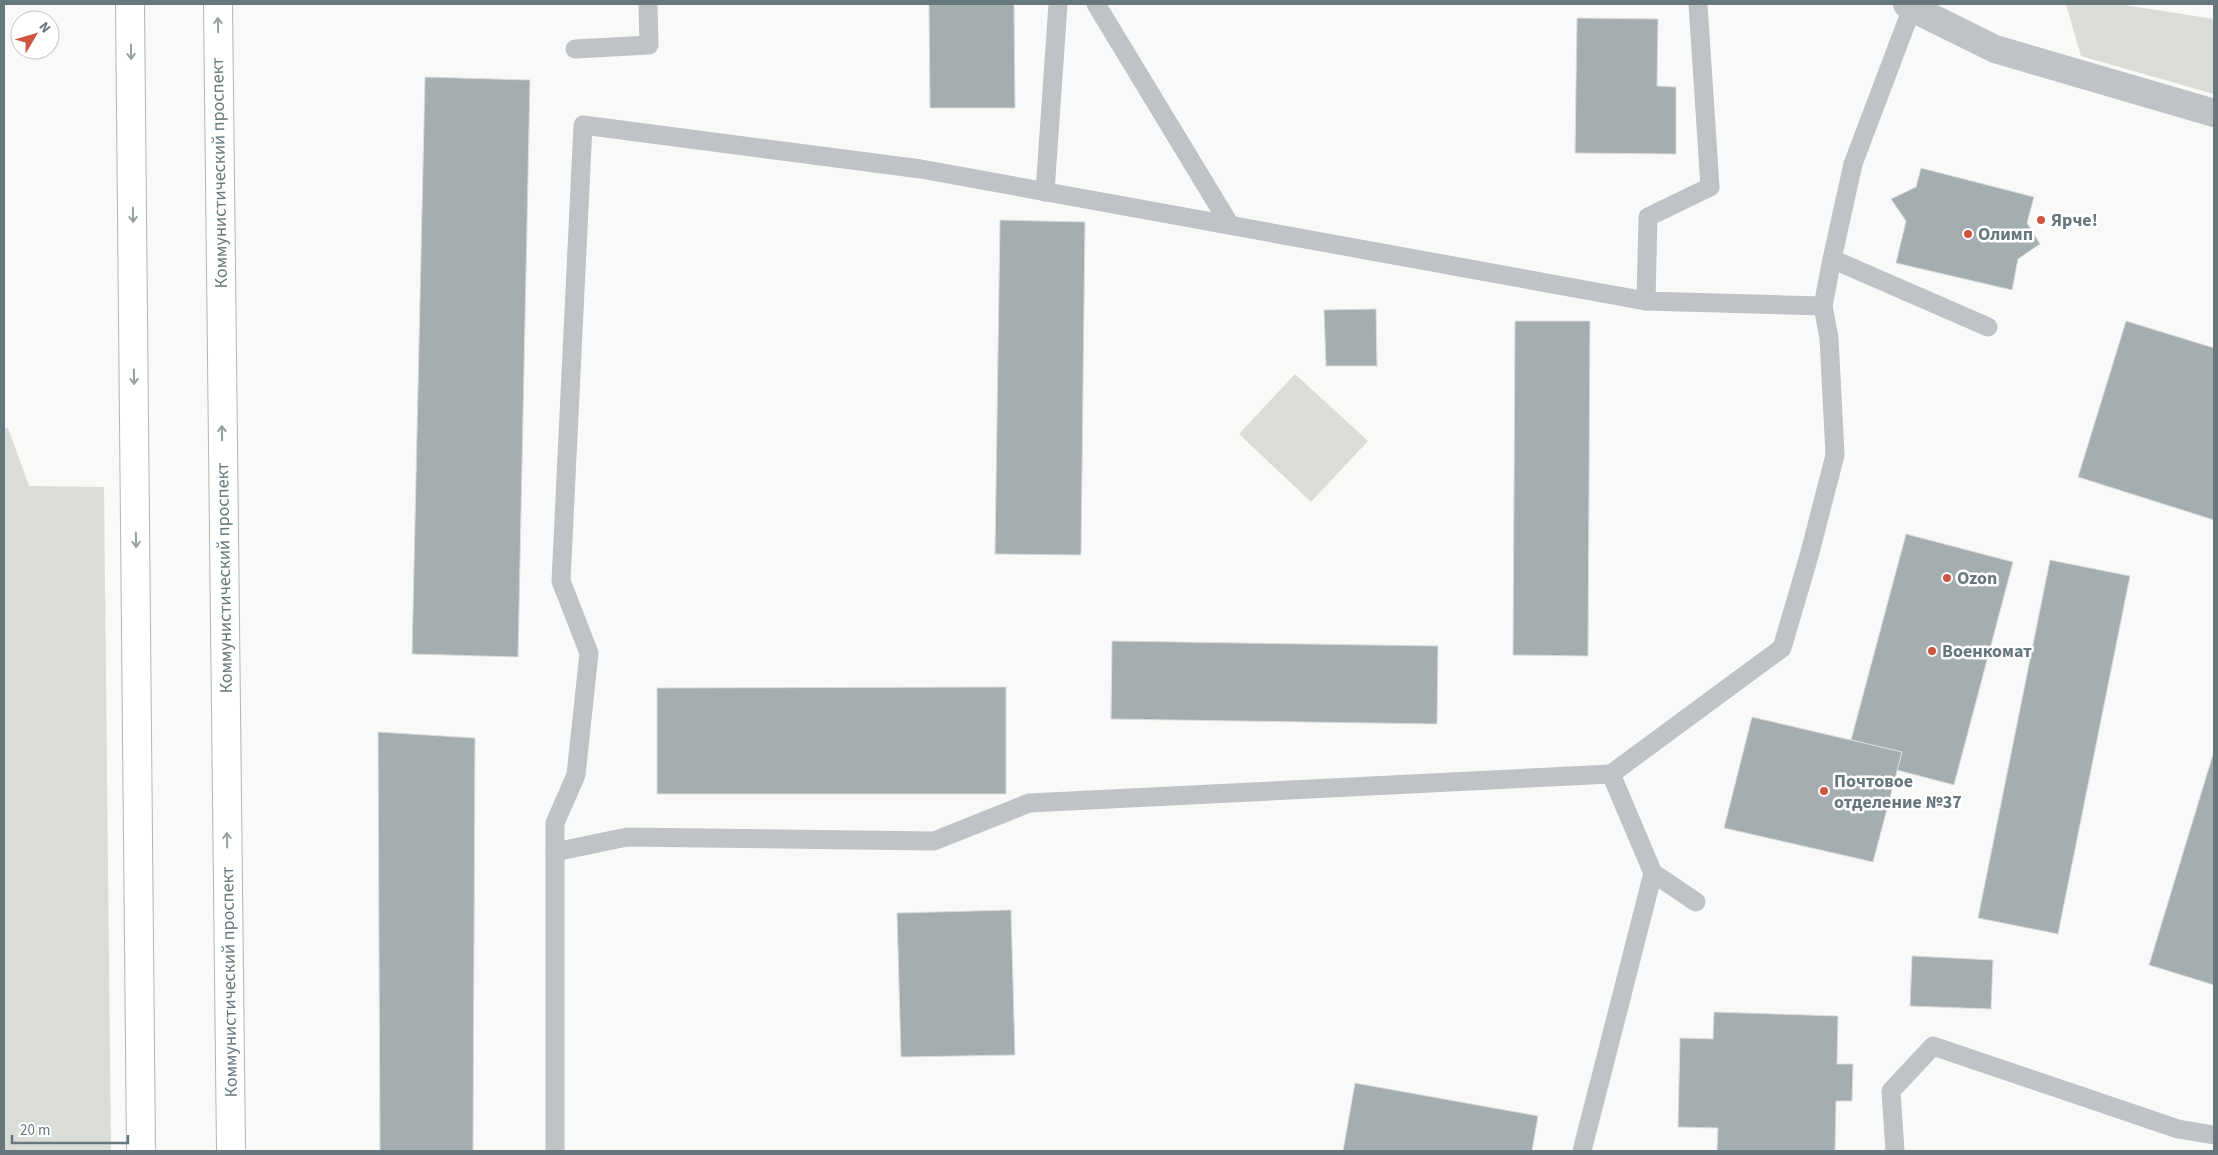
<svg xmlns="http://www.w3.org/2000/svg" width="2218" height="1155" font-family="'Source Sans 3',sans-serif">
	<rect width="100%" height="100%" fill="#f9f9f7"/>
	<g fill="#daddd7">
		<path d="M2066 4H2118L2214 19V94L2081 56Z"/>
		<path d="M1295 374 1368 441 1311 502 1239 434Z"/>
		<path d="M4 428H8L29 486 104 487 111 1151H4Z"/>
	</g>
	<g fill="#a4aeb1" stroke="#dbdbd9">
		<path d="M929 4H1014L1015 108H930Z"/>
		<path d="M1577 18 1658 19 1657 86 1676 87V154L1575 153Z"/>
		<path d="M425 77 530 80 518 657 412 654Z"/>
		<path d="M1921 168 2034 197 2027 223 2040 244 2018 259 2012 290 1896 263 1906 221 1891 199 1916 187Z"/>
		<path d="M1000 220 1085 222 1081 555 995 554Z"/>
		<path d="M1376 309 1377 366H1326L1324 310Z"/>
		<path d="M1515 321H1590L1588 656 1513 655Z"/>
		<path d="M2126 321 2214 348V520L2078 477Z"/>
		<path d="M1906 534 2013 562 1954 785 1897 770 1902 752 1851 740Z"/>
		<path d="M2050 560 2130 576 2058 934 1978 918Z"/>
		<path d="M1112 641 1438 646 1437 724 1111 719Z"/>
		<path d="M1006 687V794H657V688Z"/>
		<path d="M1752 717 1902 752 1873 862 1724 828Z"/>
		<path d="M378 732 475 738 473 1151H380Z"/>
		<path d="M2214 751V985L2149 965Z"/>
		<path d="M1011 910 1015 1055 901 1057 897 913Z"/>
		<path d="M1912 956 1993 960 1991 1009 1910 1006Z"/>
		<path d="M1714 1012 1838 1016 1837 1064H1853L1852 1101H1836L1835 1151H1717L1718 1128 1678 1127 1680 1038 1713 1039Z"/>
		<path d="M1355 1083 1538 1116 1532 1151H1343Z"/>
	</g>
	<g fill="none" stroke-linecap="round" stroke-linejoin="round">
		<defs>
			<g id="primary">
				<path d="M130 4 141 1151"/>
				<path d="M218 4 231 1151"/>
			</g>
		</defs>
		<use href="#primary" stroke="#b1b6b9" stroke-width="30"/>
		<g stroke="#bfc3c6" stroke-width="19">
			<path d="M1096 4 1230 225"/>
			<path d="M1698 4 1710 187 1648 217 1646 301 1823 306"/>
			<path d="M575 49 649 45 648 4"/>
			<path d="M1045 192 1058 4"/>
			<path d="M1832 259 1853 164 1912 8"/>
			<path d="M1611 774 1782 648 1809 556 1835 455 1829 338 1823 306 1832 259 1988 327"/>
			<path d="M555 852 627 837 934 841 1029 803 1611 774 1653 873 1582 1151"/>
			<path d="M1653 873 1696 902"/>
			<path d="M555 1151V823L576 775 589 653 561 581 583 125 921 169 1646 301"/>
			<path d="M1895 1151 1891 1091 1933 1046 2178 1129 2214 1135"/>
		</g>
		<path stroke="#bfc3c6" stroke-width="28" d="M1907 4 1912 8 1995 49 2214 113"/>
		<use href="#primary" stroke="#fff" stroke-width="28"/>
	</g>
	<defs><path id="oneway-shaft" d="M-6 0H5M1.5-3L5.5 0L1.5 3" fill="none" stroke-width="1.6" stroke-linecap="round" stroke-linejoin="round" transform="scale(1.25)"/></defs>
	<g stroke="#95a0a5">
		<use href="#oneway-shaft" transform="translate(218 25) rotate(-91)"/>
		<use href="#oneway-shaft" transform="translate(131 52) rotate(89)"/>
		<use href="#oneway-shaft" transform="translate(133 215) rotate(89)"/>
		<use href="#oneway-shaft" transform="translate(134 377) rotate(89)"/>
		<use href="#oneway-shaft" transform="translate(222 433) rotate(-91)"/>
		<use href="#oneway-shaft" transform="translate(136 540) rotate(89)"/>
		<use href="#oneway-shaft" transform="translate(227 840) rotate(-91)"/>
	</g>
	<g fill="#cf5441" stroke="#fff" stroke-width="2">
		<circle cx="2041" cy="220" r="5"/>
		<circle cx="1968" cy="234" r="5"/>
		<circle cx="1947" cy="578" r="5"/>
		<circle cx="1932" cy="651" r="5"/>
		<circle cx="1824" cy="791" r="5"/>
	</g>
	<g text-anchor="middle" stroke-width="5" stroke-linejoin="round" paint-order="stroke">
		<g font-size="18" fill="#67777e" stroke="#fff">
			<text transform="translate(219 173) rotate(-91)" y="6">Коммунистический проспект</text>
			<text transform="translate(224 578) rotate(-91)" y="6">Коммунистический проспект</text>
			<text transform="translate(229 982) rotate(-91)" y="6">Коммунистический проспект</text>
		</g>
		<g font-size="18" font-weight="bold" fill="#67777e" stroke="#fff" text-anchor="start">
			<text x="2051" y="226">Ярче!</text>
			<text x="1978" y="240">Олимп</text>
			<text x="1957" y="584">Ozon</text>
			<text x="1942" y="657">Военкомат</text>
			<text x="1834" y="787">Почтовое<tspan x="1834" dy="21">отделение №37</tspan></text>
		</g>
	</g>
	<rect width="2218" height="1155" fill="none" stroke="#67777e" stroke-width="10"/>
	<g transform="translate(35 35) rotate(52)"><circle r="24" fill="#ffffff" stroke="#c2c9cb"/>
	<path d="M0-4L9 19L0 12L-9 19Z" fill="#cf5441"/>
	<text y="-8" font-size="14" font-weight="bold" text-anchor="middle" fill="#67777e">N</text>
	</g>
	<path d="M12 1135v8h116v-8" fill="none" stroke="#67777e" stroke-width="2.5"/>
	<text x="20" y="1135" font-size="15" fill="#67777e" stroke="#ffffff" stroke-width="4" paint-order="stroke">20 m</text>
</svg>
